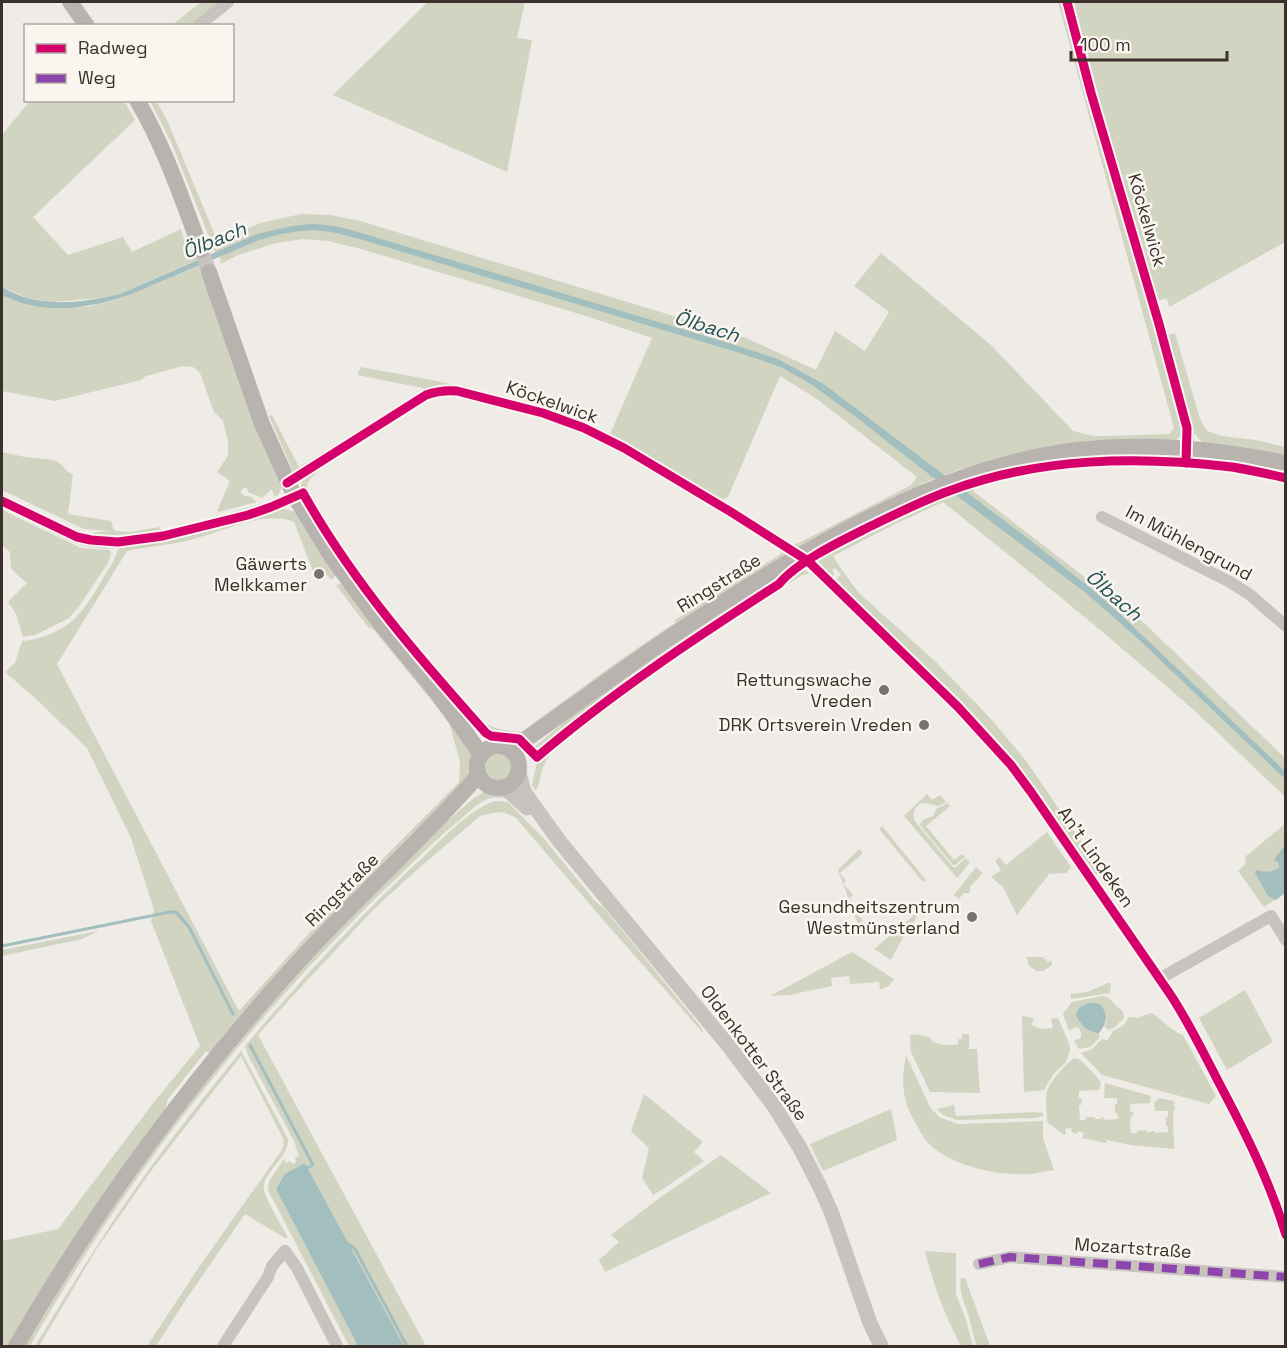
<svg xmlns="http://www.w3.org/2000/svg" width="1287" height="1348" font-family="'Space Grotesk',sans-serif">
	<rect width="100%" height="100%" fill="#efebe6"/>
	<g fill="#d0d4c1">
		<path d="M201 2H221L191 25 171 26Z"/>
		<path d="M428 2H525L517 38 532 40 507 172 333 95Z"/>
		<path d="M1058 2H1063L1183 429 1179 438 1174 442 964 471 963 468 921 484 922 485 796 550 790 546 799 543 911 485 917 477 817 399 780 376 728 497 721 500 599 432 445 387 296 473 293 471 269 416 272 415 299 467 422 392 423 388 357 375 361 367C411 376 461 385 510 398 544 408 577 421 610 434L652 338 586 316 361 249 328 241 303 239 276 243 238 255 221 264 219 251 215 252 172 144 150 101H156L167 120 217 240 261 223 301 214 331 215 360 221 746 338 816 370 835 331 865 351 889 312 854 286 881 253 991 345 1073 431 1093 436H1109L1170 434 1174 428Z"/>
		<path d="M1069 2H1285V242L1169 307 1167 298 1157 301Z"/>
		<path d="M30 101H124L135 120 33 217 68 255 123 237 132 252 181 229 188 255 197 252 199 259 120 294 101 298 52 302 27 298 2 287V135Z"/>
		<path d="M201 265 282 487 278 495 274 496 272 489 262 498 248 492 247 488H243L241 492 243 495 251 497 257 502 219 512 217 511 230 481 217 472 228 456V441L223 421 214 412 200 373 193 367 183 366 146 376 141 380 55 401 2 391V295L9 299 87 307 112 301 132 294Z"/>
		<path d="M1175 333 1200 419 1207 431 1222 436 1256 440 1285 447V459L1208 445 1201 441 1194 433 1166 336Z"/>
		<path d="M446 392C468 394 488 400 509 405 542 414 574 425 604 439 647 460 687 487 727 512L726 514C704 500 682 487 660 473 639 461 618 448 596 438 564 424 530 413 496 404 469 397 453 391 425 401 406 413 311 467 307 485 306 493 314 503 318 509 356 576 407 636 458 695 465 702 471 712 479 719 491 729 506 731 521 732L620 660 676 622 675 620 781 554V549L775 544 734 519 735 518 784 550 786 554 785 557 672 629 523 738 492 734 487 731 444 684 362 582 333 540 301 485 304 479 309 473 339 452 428 397Z"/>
		<path d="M2 452 25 457 54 460 62 465 67 471 73 475 68 514 111 521 113 528 116 531 130 532 160 527 159 532 133 537 95 536 92 533 110 531 84 529 2 490Z"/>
		<path d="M1138 452 1185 456 1183 461C1136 458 1090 457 1044 465 1018 469 992 476 967 483L1005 470 1064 458Z"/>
		<path d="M1189 454 1285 469V476L1233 466 1189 462Z"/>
		<path d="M1124 462C1179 464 1231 468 1285 480V482C1203 463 1114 456 1031 472 1013 476 995 481 977 486L973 491 1144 623 1285 758V771L1106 602 962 489C995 479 1028 470 1063 465 1083 462 1103 462 1124 462Z"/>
		<path d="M953 493 1087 594 1138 639 1285 779V796C1247 762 1211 724 1172 691 1097 626 1020 564 943 502L895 524 833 556C841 569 851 583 861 595L935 661 991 719 1027 762 1103 874H1092L1030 783 835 581 841 574 835 568 832 571 835 574 831 577 816 561V559C849 539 883 521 917 506 929 501 941 497 953 493Z"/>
		<path d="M284 509 296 512 336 574 332 580 320 569 314 574 294 522C263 509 218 534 186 541 167 545 146 547 127 551L57 664 239 1011 311 931 459 782 460 762 449 722 373 629 368 627 336 585 342 584 346 585 475 756 473 774 211 1054 206 1051 168 1099 165 1109 9 1346H2V1241L58 1229 154 1102 200 1046 151 921 154 910 131 838 87 748 35 698 5 672 15 663 22 641C41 640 64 630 76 617 90 603 100 583 110 567 115 560 116 552 121 546Z"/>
		<path d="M2 510 81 548 110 550 111 554 109 561 80 605 69 618 35 635 23 637 16 614 8 602 27 583 11 569 10 552 2 545Z"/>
		<path d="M802 567 809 573 808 574 802 575C733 619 665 661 600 711 582 725 558 740 546 761 542 768 540 778 538 787L535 790 532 785 538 758 563 737 644 675 767 594C780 585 789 574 802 567Z"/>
		<path d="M792 569 768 589 646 669 568 728 537 754 532 749 574 714 696 627Z"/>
		<circle cx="499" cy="767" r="14"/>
		<path d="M485 791 502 792 511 799C503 798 493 796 485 800 477 804 470 811 463 817 443 833 425 851 406 869 259 1008 130 1170 30 1346H21L131 1175 275 994 419 845 473 799Z"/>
		<path d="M927 794 932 800 940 795 946 802 938 806C924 801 912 801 914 820L953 867H956L966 858 970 862 957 878 904 816Z"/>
		<path d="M495 801 508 802 545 840 595 901 604 908 701 1027 704 1034 604 921 516 818 503 812 493 813 480 816 419 868 374 909 289 1000 258 1035 426 1346H404L305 1163 276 1189 358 1346H349L268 1190 269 1181 284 1159 286 1163 290 1161 292 1164 296 1162 295 1158 299 1156 294 1141 249 1057 245 1046C301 979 360 916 423 857 444 838 468 810 495 801Z"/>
		<path d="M947 803 950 806 926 826 954 860 962 854 965 857 955 865H953L920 825 923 820 933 816 937 808 941 807Z"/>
		<path d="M1285 824V893L1264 907 1238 871 1245 865 1246 856Z"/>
		<path d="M882 826 926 880 923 882 879 829Z"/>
		<path d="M1047 832 1071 867 1066 873 1049 874 1017 915 1003 887 991 877 1001 870 995 861 999 857 1006 865Z"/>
		<path d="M859 849 863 853 840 873 846 881 843 883 853 895 849 899 856 907 853 909 863 921 858 924 865 933 862 935 838 870Z"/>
		<path d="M976 867 983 873 970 887V893H964L959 899 954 895Z"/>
		<path d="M915 912 918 915 901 941 891 960 874 949 911 918Z"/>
		<path d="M98 931 82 939 2 956V950Z"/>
		<path d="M852 952 894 979 889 986 880 990 879 982 850 984 849 976 831 978 832 986 789 995 770 996Z"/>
		<path d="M1027 957H1044V959L1047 960V962L1052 961V965L1043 971H1037L1029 966Z"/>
		<path d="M1108 983H1111L1110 993 1071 999V994L1087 992Z"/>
		<path d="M1245 990 1273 1042 1227 1070 1199 1018Z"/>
		<path d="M1103 996 1109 998 1116 1006 1123 1012 1124 1018 1115 1027 1109 1030 1104 1027 1107 1020H1079C1085 1027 1088 1033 1099 1033V1036L1100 1037 1090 1047 1079 1049 1074 1041 1081 1038V1032L1078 1027 1069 1030 1063 1014 1072 1002Z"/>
		<path d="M1151 1013C1163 1019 1171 1032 1183 1035L1216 1096 1209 1104 1102 1075 1081 1053 1092 1049 1102 1039 1108 1040 1113 1031 1124 1025 1129 1017 1137 1018Z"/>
		<path d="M1022 1016 1034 1018 1031 1025 1041 1029 1053 1028 1051 1019 1058 1018 1069 1043 1070 1050 1066 1062 1054 1073 1044 1090 1024 1092Z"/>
		<path d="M915 1034 929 1037 933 1042 942 1045H958V1039H962V1034H969V1049H977L980 1093 930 1092 911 1052 910 1035Z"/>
		<path d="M241 1051 288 1139C289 1158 261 1173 264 1190 267 1202 282 1226 288 1238H285L245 1214 187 1298 156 1346H147L201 1264 282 1150 284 1144 283 1138 241 1056 151 1171 96 1250 39 1346H35C68 1292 101 1237 138 1185 170 1139 206 1095 241 1051Z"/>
		<path d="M906 1055 931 1109 941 1118 958 1124 1043 1121V1138L1054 1170C1046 1171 1038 1173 1031 1174 998 1176 955 1167 930 1145 924 1139 919 1130 915 1122 910 1113 905 1102 904 1092 902 1079 904 1067 906 1055Z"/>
		<path d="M1074 1058 1081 1060 1101 1082 1099 1090 1079 1091V1098L1082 1099V1102L1080 1103H1081V1105L1079 1106 1080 1120H1086V1117H1095V1119H1101L1102 1117H1103L1104 1120 1118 1119 1117 1113H1115V1104H1117V1098H1104L1105 1083 1151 1096 1150 1103 1130 1104V1111L1133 1112V1116H1130L1132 1119H1130L1131 1133H1137V1131L1146 1130V1132H1152V1131H1154L1155 1133 1168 1132V1126H1166V1117H1168V1111H1155L1154 1103 1159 1098 1174 1101 1175 1110 1173 1111 1174 1149 1130 1145 1107 1140 1106 1143 1082 1138 1084 1134 1080 1131 1076 1134 1072 1132 1071 1128 1065 1129 1066 1134 1064 1135 1047 1122C1047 1113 1045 1101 1047 1092 1049 1082 1066 1064 1074 1058Z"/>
		<path d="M644 1094 703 1142 694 1152 704 1161 666 1187 653 1195 642 1178 649 1148 631 1131Z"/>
		<path d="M954 1105 956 1116 1034 1112 1043 1113V1116L1036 1118 957 1120 943 1115 937 1109Z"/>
		<path d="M891 1109 897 1140 823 1171 810 1144Z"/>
		<path d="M721 1155 771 1193 605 1272 599 1260 619 1242 611 1235 658 1199Z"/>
		<path d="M925 1251 956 1253V1294L966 1320 973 1346H961C945 1316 933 1284 925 1251Z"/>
		<path d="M961 1278H965L990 1346H977C973 1337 972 1327 969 1317 965 1303 958 1292 961 1278Z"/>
	</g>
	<g fill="#a3bebf">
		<path d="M314 224 334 226 351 230 725 342 778 359 825 385 1026 537 1093 590 1121 615 1285 771V779L1138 639 1087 594 953 493 852 414 812 385 783 368 743 354 356 238 336 233 316 230 300 231 281 234 259 240 132 294C89 309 43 316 2 295V287C37 309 82 303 120 294L255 235C275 229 293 225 314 224Z"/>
		<path d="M1285 845V893L1276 900 1268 896 1255 873 1256 870C1265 872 1271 873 1279 868V863L1274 860Z"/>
		<path d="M1090 1003H1096L1101 1005C1108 1016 1107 1023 1099 1033 1087 1033 1082 1025 1076 1016 1076 1008 1084 1005 1090 1003Z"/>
		<path d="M305 1163 404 1346H358L276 1189 285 1174Z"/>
	</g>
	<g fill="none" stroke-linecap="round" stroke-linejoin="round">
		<g stroke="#a3bebf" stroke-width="3">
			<path d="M2 946 170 912H176L189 927 233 1014"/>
			<path d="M250 1045 313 1165 307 1168"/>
			<path d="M347 1243 355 1249 407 1346"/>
		</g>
		<g stroke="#c8c3be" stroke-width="12">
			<path d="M1067 2 1091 93 1159 324 1187 428 1188 449"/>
			<path d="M198 26 228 2"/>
			<path d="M287 483 426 395C437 391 445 390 457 391L543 413 584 428 624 448 731 512 808 561 958 707 1011 765 1031 792 1170 994C1188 1021 1202 1050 1217 1079 1244 1130 1269 1179 1286 1235"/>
			<path d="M2 501C18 509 35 517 51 525 59 529 68 534 76 537 115 550 165 537 203 527 235 518 265 510 295 497"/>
			<path d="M1102 517 1230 582 1249 594 1286 626"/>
			<path d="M1159 979 1271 916 1286 940"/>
			<path d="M979 1264 1010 1257 1286 1277"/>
			<path d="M223 1346 268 1277 272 1266 285 1251 297 1268 337 1346"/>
		</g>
		<g stroke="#c8c3be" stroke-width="15">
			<path d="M201 250 209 272"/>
			<path d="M519 772 524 792 560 842 727 1044 774 1106 800 1148 821 1189 832 1214 870 1323 881 1346"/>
			<path d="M504 787 527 808"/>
		</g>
		<g stroke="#b9b3af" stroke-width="16">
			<path d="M70 2 87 26"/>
			<path d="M137 100C165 148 182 199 201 250"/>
			<path d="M209 272 262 424 295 497 333 559 380 623 438 694 478 750 480 757"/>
			<circle cx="498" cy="767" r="21"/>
			<path d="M505 747 522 742C570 709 617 673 666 640 716 606 767 574 820 544 900 499 986 461 1078 450 1147 442 1218 449 1286 463"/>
			<path d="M16 1346C96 1208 191 1080 298 962 355 899 419 843 475 779L478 773"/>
		</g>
		<path stroke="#8e44ad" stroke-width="8" stroke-dasharray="15 8" stroke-linecap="butt" d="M979 1264 1010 1257 1286 1277"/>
		<defs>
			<g id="cycleway">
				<path d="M1067 2 1091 93 1159 324 1187 428 1186 463"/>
				<path d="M287 483 426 395C437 391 445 390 457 391L543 413 584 428 624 448 731 512 808 561 958 707 1011 765 1031 792 1170 994C1188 1021 1202 1050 1217 1079 1244 1130 1269 1179 1286 1235"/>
				<path d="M2 501 77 537 91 540 118 542 163 536 248 515 271 507 303 493C352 581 419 658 486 733L491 736 519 739 537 757C612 693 695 638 779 584 797 562 841 541 867 528 894 515 921 501 949 491 1040 457 1137 456 1232 467 1250 470 1268 474 1286 478"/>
			</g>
		</defs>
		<use href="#cycleway" stroke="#faf5ef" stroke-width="13"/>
		<use href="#cycleway" stroke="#d6006c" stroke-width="9"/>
	</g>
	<g fill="#79726d" stroke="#faf5ef" stroke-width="2">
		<circle cx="319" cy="574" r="6"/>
		<circle cx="884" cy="690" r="6"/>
		<circle cx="924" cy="725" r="6"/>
		<circle cx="972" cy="917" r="6"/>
	</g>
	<g text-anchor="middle" stroke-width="5" stroke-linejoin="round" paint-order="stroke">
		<g font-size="18" fill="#3a312c" stroke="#faf5ef">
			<text transform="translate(1147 220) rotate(74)" y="6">Köckelwick</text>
			<text transform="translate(552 402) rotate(19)" y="6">Köckelwick</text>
			<text transform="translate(1189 543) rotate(28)" y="6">Im Mühlengrund</text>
			<text transform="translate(719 583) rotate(-32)" y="6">Ringstraße</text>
			<text transform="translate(1096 857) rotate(55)" y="6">An't Lindeken</text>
			<text transform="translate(342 890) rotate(-45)" y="6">Ringstraße</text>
			<text transform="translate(754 1053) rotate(53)" y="6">Oldenkotter Straße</text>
			<text transform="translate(1133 1248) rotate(4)" y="6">Mozartstraße</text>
		</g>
		<g font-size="18" fill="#3a312c" stroke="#faf5ef" text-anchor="end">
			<text x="307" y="570">Gäwerts<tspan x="307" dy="21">Melkkamer</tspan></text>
			<text x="872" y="686">Rettungswache<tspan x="872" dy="21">Vreden</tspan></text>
			<text x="912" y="731">DRK Ortsverein Vreden</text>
			<text x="960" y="913">Gesundheitszentrum<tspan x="960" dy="21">Westmünsterland</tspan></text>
		</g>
		<g font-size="20" font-style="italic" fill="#245459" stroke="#faf5ef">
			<text transform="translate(214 240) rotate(-22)" y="7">Ölbach</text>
			<text transform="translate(707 326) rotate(17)" y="7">Ölbach</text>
			<text transform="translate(1114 595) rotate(41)" y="7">Ölbach</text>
		</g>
	</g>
	<rect width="1287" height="1348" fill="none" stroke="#3a312c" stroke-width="6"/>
	<rect x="24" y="24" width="210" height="78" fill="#faf5ef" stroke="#ada7a1" stroke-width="1.5"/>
	<rect x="36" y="44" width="30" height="9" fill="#d6006c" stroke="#ada7a1" stroke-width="1.5"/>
	<text x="78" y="54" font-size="18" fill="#3a312c">Radweg</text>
	<rect x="36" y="74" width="30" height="9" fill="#8e44ad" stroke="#ada7a1" stroke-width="1.5"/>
	<text x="78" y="84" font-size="18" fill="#3a312c">Weg</text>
	<path d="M1071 51v9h156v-9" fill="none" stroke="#3a312c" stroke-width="3"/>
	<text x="1080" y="51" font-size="18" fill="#3a312c" stroke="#faf5ef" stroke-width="4.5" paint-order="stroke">100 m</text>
</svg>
